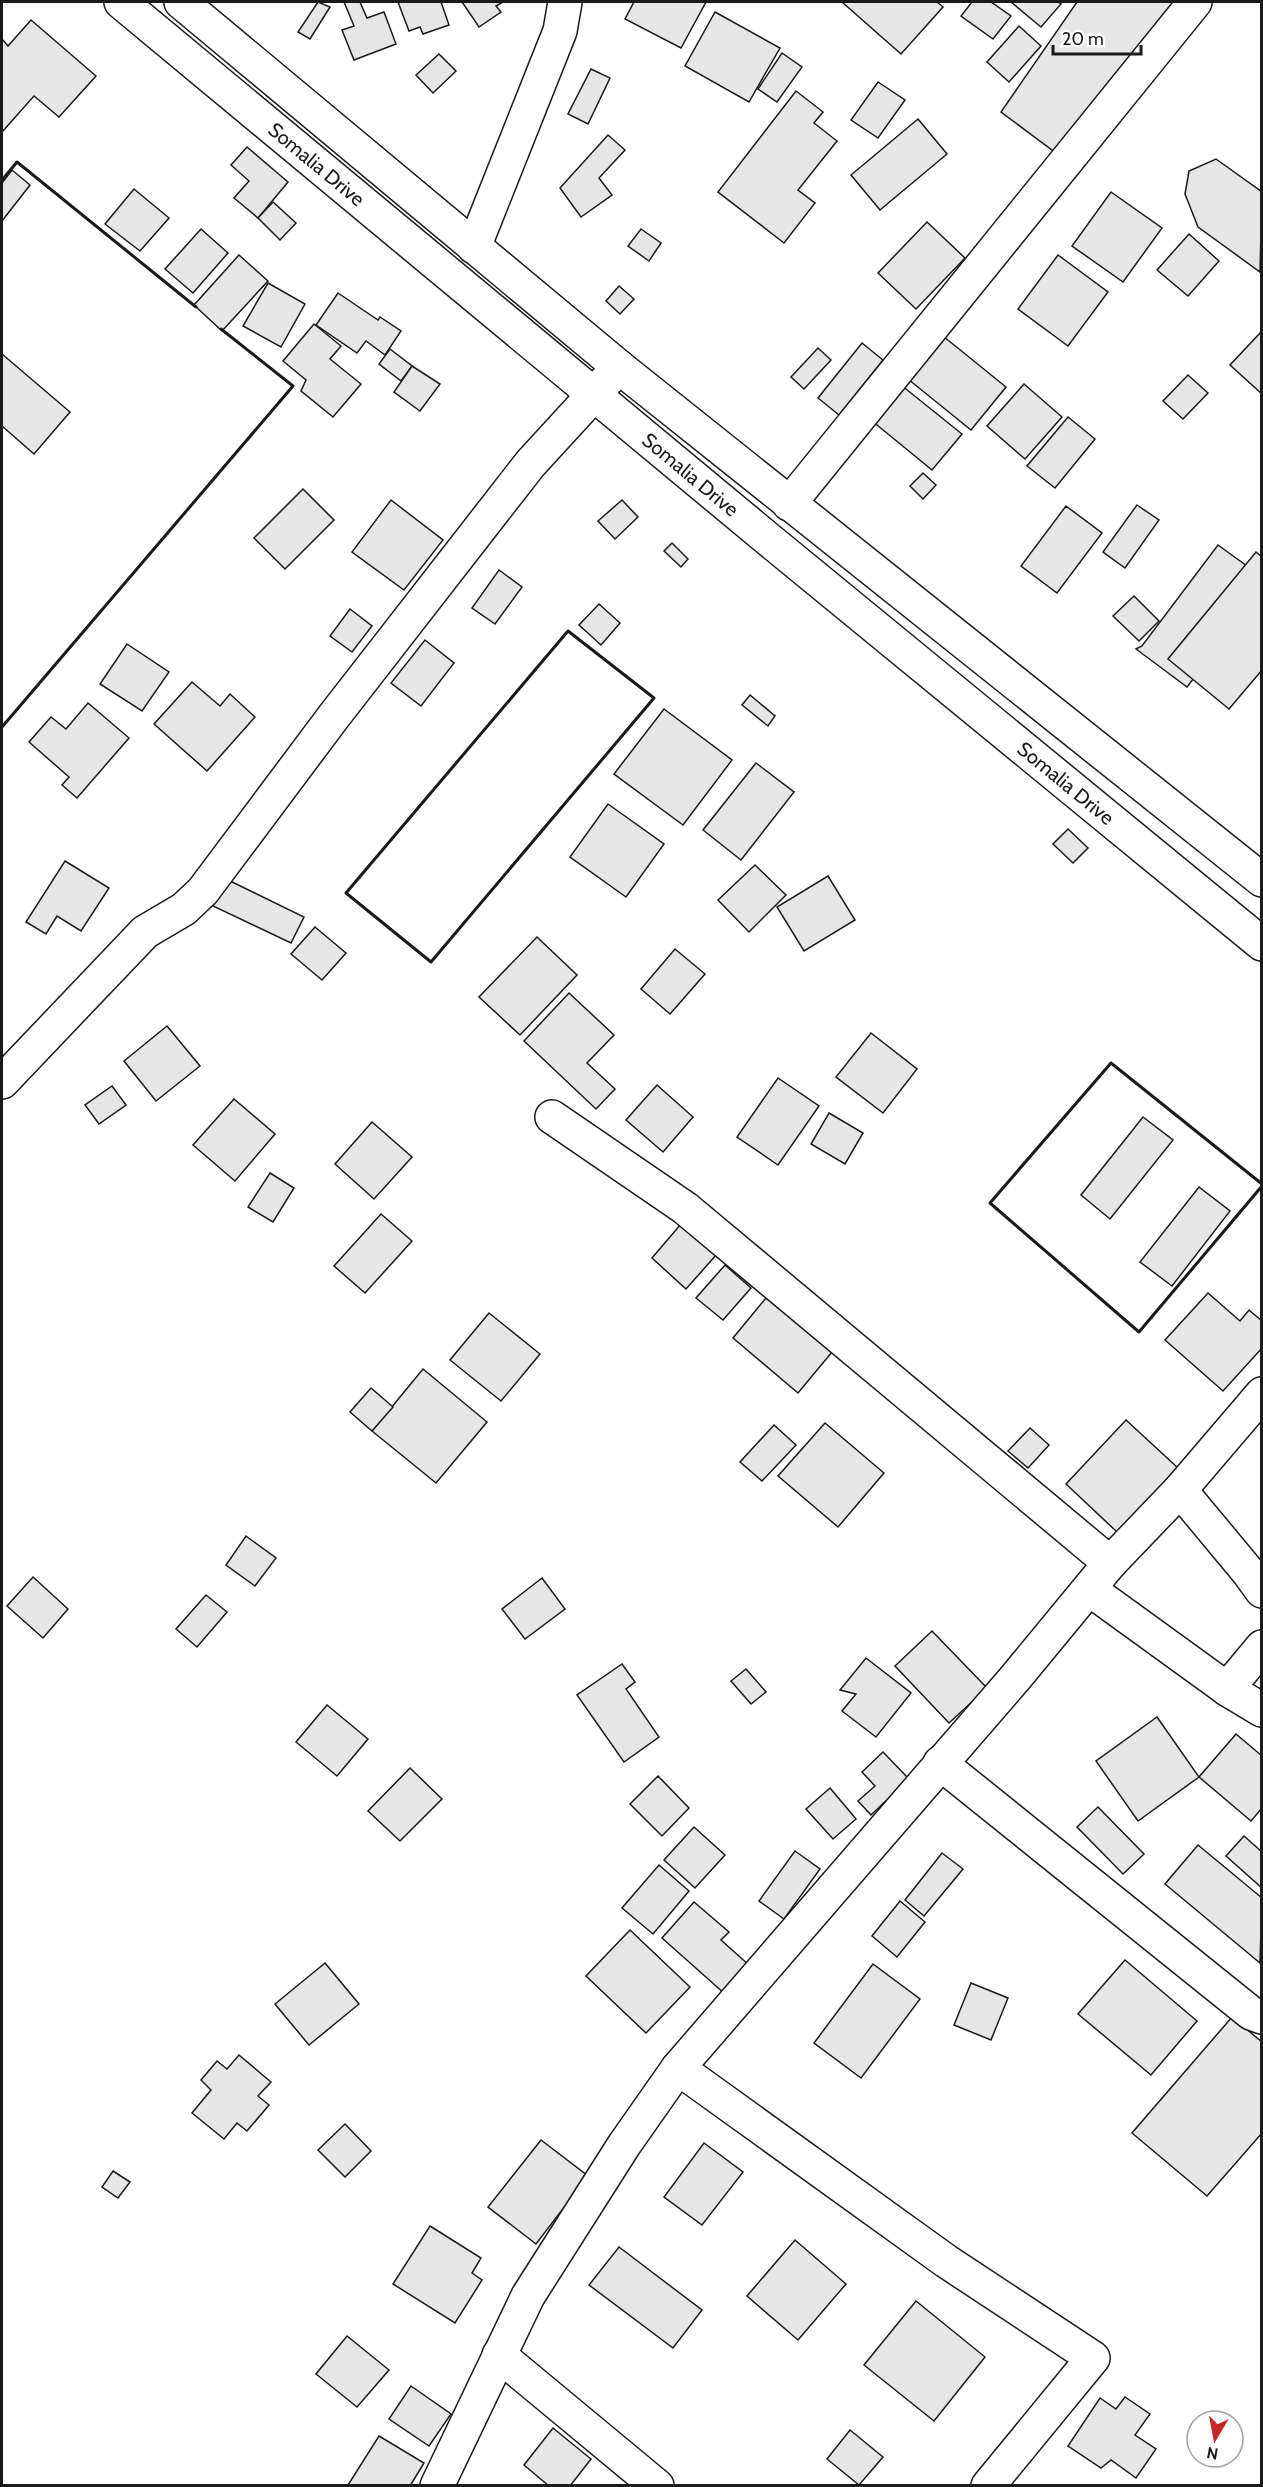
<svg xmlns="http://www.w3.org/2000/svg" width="1263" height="2487" font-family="Cabin,sans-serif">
	<rect width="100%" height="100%" fill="#fff"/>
	<g fill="#e6e6e6" stroke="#1a1a1a" stroke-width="1.5">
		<path d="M318 2 330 7 310 39 298 32Z"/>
		<path d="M344 2H360L367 18 384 12 396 44 354 60 342 30 354 26Z"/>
		<path d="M398 2H441L449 25 423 34 420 27 409 31Z"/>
		<path d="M462 2H503L496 6 501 12 479 27Z"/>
		<path d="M634 2H706L681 48 625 19Z"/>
		<path d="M842 2H937L943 7 901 54Z"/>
		<path d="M972 2H991L1011 16 993 39 961 16Z"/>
		<path d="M1011 2H1058L1061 4 1041 27Z"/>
		<path d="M1077 2H1187L1064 159 1001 112Z"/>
		<path d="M715 12 780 48 749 102 685 66Z"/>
		<path d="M31 20 96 76 59 117 34 96 2 132V39L8 46Z"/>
		<path d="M1019 26 1041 46 1009 82 987 62Z"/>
		<path d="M782 53 802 67 777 102 758 89Z"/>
		<path d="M439 54 456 71 433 93 416 75Z"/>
		<path d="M591 69 610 78 588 124 568 114Z"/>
		<path d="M878 82 905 100 878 138 851 120Z"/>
		<path d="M796 91 823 112 814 123 837 141 798 190 815 203 784 243 718 192Z"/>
		<path d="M918 119 947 154 880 210 851 175Z"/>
		<path d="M608 135 625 150 599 178 612 195 581 217 560 188Z"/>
		<path d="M247 147 288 182 258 218 234 198 249 181 231 165Z"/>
		<path d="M1216 159 1262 192 1260 272 1198 227 1185 194 1189 171Z"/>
		<path d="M12 170 30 185 2 221V183Z"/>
		<path d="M134 189 169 218 140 251 105 224Z"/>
		<path d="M1111 192 1162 228 1123 282 1072 246Z"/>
		<path d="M273 202 296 223 280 240 258 218Z"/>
		<path d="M927 222 965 258 916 309 878 273Z"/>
		<path d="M201 229 228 253 193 293 165 269Z"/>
		<path d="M641 229 661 243 649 261 628 246Z"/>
		<path d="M1189 234 1219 261 1188 296 1157 270Z"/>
		<path d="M239 255 268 281 222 331 194 305Z"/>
		<path d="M1058 255 1108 292 1068 346 1018 309Z"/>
		<path d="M268 283 305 304 281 347 243 326Z"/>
		<path d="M619 286 634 299 620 314 606 301Z"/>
		<path d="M338 293 378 320 380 317 401 331 385 355 366 341 357 353 316 325Z"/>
		<path d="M314 324 341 346 330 359 361 384 333 417 301 391 306 380 283 361Z"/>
		<path d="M933 328 1006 387 971 430 898 371Z"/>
		<path d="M1262 331V394L1230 365Z"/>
		<path d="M862 343 883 360 839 415 818 398Z"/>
		<path d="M818 348 831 360 804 389 791 377Z"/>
		<path d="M390 349 412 366 401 381 379 364Z"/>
		<path d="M2 354 70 412 34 454 2 426Z"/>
		<path d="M412 366 440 384 420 411 394 392Z"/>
		<path d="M1188 375 1208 393 1183 419 1163 401Z"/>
		<path d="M896 381 962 434 932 470 866 416Z"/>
		<path d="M1024 384 1062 417 1025 459 987 426Z"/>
		<path d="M1068 417 1095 439 1055 488 1027 466Z"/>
		<path d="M923 473 936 485 923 499 910 486Z"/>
		<path d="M303 489 334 520 285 569 254 538Z"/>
		<path d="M391 500 443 540 404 590 352 552Z"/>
		<path d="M622 500 638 517 615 539 598 521Z"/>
		<path d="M1137 505 1159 520 1125 568 1103 552Z"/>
		<path d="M1066 506 1102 533 1057 593 1021 566Z"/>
		<path d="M672 543 688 559 681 567 664 551Z"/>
		<path d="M1218 545 1262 577V589L1187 687 1136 649 1142 646Z"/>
		<path d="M1256 552 1262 557V670L1229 709 1168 659Z"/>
		<path d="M499 570 522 587 495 624 472 608Z"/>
		<path d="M1134 596 1159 621 1139 641 1113 616Z"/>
		<path d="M599 604 620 623 601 645 579 625Z"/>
		<path d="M350 609 372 626 352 652 330 636Z"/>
		<path d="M425 640 454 663 421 706 391 683Z"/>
		<path d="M127 644 169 672 142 711 100 684Z"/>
		<path d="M192 682 220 706 230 694 255 717 207 771 154 724Z"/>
		<path d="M750 695 775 716 768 726 742 705Z"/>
		<path d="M88 703 129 738 77 798 62 785 69 777 29 742 51 717 66 729Z"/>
		<path d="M664 709 732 760 683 825 614 774Z"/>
		<path d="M756 763 794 792 741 860 703 830Z"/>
		<path d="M608 804 664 844 626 897 570 857Z"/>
		<path d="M1068 829 1088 848 1073 863 1053 844Z"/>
		<path d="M65 861 109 888 81 931 57 916 46 934 26 922Z"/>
		<path d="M755 865 786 895 749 932 718 900Z"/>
		<path d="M828 876 855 920 804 951 777 907Z"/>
		<path d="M226 879 304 917 291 943 213 906Z"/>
		<path d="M315 927 346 953 322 980 291 954Z"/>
		<path d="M537 937 577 975 520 1035 479 997Z"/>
		<path d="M675 949 705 974 670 1014 641 989Z"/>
		<path d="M569 993 614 1035 587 1063 615 1089 596 1109 524 1041Z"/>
		<path d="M167 1026 200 1066 156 1101 124 1061Z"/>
		<path d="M871 1033 917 1069 883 1113 836 1077Z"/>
		<path d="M778 1078 819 1106 778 1165 737 1137Z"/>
		<path d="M657 1085 693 1117 663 1152 626 1120Z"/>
		<path d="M112 1086 126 1105 99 1124 85 1105Z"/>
		<path d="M234 1099 275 1134 235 1181 193 1145Z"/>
		<path d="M829 1113 863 1133 845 1164 811 1144Z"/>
		<path d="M1143 1117 1173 1140 1110 1219 1081 1195Z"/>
		<path d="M372 1122 412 1157 374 1199 335 1164Z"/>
		<path d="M270 1173 294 1188 273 1222 248 1207Z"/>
		<path d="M1199 1187 1230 1211 1172 1286 1140 1262Z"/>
		<path d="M381 1214 412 1241 365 1293 334 1266Z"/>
		<path d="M681 1224 717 1254 686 1289 652 1258Z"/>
		<path d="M725 1265 751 1288 723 1320 696 1298Z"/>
		<path d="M1208 1293 1240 1321 1249 1310 1262 1321V1348L1223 1391 1165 1340Z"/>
		<path d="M766 1298 832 1352 798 1393 733 1338Z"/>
		<path d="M489 1313 540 1354 501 1401 450 1360Z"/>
		<path d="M423 1369 487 1422 436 1483 372 1431Z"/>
		<path d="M371 1388 393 1407 372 1431 350 1412Z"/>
		<path d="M1126 1420 1178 1468 1117 1532 1066 1484Z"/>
		<path d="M825 1423 884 1473 838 1527 778 1476Z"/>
		<path d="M774 1425 796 1445 762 1481 740 1462Z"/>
		<path d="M1030 1428 1049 1445 1028 1468 1008 1451Z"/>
		<path d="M246 1536 276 1558 255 1586 226 1565Z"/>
		<path d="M33 1577 68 1609 43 1638 7 1606Z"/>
		<path d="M542 1578 565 1609 525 1639 502 1609Z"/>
		<path d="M206 1595 227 1612 197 1647 176 1629Z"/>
		<path d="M932 1631 987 1688 949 1723 895 1666Z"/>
		<path d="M866 1658 911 1693 876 1737 842 1711 856 1694 840 1690Z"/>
		<path d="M622 1664 635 1682 626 1689 659 1737 624 1762 577 1695Z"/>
		<path d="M746 1669 766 1692 751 1704 731 1681Z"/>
		<path d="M327 1705 368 1739 337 1776 296 1742Z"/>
		<path d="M1157 1717 1199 1777 1138 1821 1096 1761Z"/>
		<path d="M1236 1734 1262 1756V1808L1251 1821 1199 1777Z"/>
		<path d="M883 1752 909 1779 871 1815 858 1801 875 1786 862 1772Z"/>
		<path d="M410 1768 442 1799 400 1841 368 1811Z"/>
		<path d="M658 1776 689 1808 662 1836 630 1804Z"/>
		<path d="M830 1788 856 1819 833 1839 806 1809Z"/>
		<path d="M1098 1807 1144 1854 1123 1874 1077 1827Z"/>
		<path d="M694 1827 725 1855 695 1888 664 1860Z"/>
		<path d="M1244 1836 1262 1852V1888L1226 1856Z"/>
		<path d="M1198 1845 1262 1898 1260 1963 1165 1884Z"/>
		<path d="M795 1851 820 1869 784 1919 759 1901Z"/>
		<path d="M942 1853 963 1869 924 1916 905 1900Z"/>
		<path d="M659 1865 689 1891 653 1934 622 1908Z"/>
		<path d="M900 1901 925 1922 897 1957 872 1936Z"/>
		<path d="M694 1902 729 1932 721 1940 750 1966 725 1994 662 1938Z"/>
		<path d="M630 1930 690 1987 646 2033 586 1976Z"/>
		<path d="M1125 1960 1197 2021 1151 2075 1078 2014Z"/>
		<path d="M325 1963 359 2004 309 2045 275 2004Z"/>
		<path d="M873 1964 920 1999 861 2078 814 2043Z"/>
		<path d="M971 1983 1008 1998 991 2040 954 2025Z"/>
		<path d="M1232 2017 1262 2042V2133L1207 2196 1132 2133Z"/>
		<path d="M239 2055 271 2082 258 2096 269 2105 247 2131 237 2123 224 2139 192 2113 211 2090 201 2080 217 2061 227 2069Z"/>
		<path d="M345 2124 371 2151 345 2177 318 2150Z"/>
		<path d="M541 2140 588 2176 536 2244 488 2207Z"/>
		<path d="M704 2143 743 2172 702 2225 664 2197Z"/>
		<path d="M113 2171 130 2182 118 2198 102 2187Z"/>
		<path d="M430 2226 481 2258 472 2273 482 2280 455 2323 393 2284Z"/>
		<path d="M795 2240 846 2284 798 2340 747 2296Z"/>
		<path d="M619 2247 702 2310 673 2348 589 2285Z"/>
		<path d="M916 2301 985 2357 934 2421 864 2365Z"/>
		<path d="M347 2336 389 2370 357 2407 316 2374Z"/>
		<path d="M411 2386 451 2414 429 2446 389 2419Z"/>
		<path d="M1125 2397 1150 2414 1135 2435 1156 2449 1136 2478 1111 2460 1101 2468 1068 2446 1100 2398 1116 2409Z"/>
		<path d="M553 2428 591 2459 570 2486H549L524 2465Z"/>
		<path d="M850 2430 883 2457 859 2485 827 2459Z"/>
		<path d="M379 2436 424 2463 410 2486 348 2485Z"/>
	</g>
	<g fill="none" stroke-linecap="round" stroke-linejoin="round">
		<defs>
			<g id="minor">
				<path d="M474 247 560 31 565 2"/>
				<path d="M789 504 1195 2"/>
				<path d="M2 1082 145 932 184 909 203 891 334 716 530 464 619 367"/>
				<path d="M552 1117 685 1208 1110 1563"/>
				<path d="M1180 1490 1249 1573 1262 1591"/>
				<path d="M1089 1589 1227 1689 1262 1710"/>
				<path d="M1227 1689 1262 1647"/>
				<path d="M940 1763 1251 2013 1262 2017"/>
				<path d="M678 2068 946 2261 1093 2358 988 2486"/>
				<path d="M499 2355 657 2486"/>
				<path d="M437 2486 528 2296 624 2145 678 2068 1016 1677 1110 1563 1180 1490 1262 1394"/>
			</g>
			<g id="major">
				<path id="s1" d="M121 2 768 539 1262 944"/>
				<path d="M181 2 619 367 1262 880"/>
			</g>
		</defs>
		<use href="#minor" stroke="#1a1a1a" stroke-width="36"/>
		<use href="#major" stroke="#1a1a1a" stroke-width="36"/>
		<use href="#minor" stroke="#fff" stroke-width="33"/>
		<use href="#major" stroke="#fff" stroke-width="33"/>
		<g stroke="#1a1a1a" stroke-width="3">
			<path d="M2 180 17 162 196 307"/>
			<path d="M568 631 654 698 431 962 346 893Z"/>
			<path d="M2 727 293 386 221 329"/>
			<path d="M1262 1184 1111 1063 990 1203 1139 1332 1262 1186"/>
		</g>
	</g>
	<g text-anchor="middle" stroke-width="4.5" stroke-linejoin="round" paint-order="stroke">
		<g font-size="20" fill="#1a1a1a" stroke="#fff">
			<text dy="7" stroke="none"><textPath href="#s1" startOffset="254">Somalia Drive</textPath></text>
			<text dy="7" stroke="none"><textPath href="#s1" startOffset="740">Somalia Drive</textPath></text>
			<text dy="7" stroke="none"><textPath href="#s1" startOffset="1226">Somalia Drive</textPath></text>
		</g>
	</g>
	<rect width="1263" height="2487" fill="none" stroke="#1a1a1a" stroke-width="6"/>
	<g transform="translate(1215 2439) rotate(190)"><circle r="28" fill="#ffffff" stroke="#a3a3a3" stroke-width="1.5"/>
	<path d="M0-4.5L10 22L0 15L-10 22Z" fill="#c62828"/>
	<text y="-9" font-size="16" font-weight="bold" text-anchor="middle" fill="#1a1a1a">N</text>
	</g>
	<path d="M1053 45v9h88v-9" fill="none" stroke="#1a1a1a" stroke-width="3"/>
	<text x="1062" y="45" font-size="18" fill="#1a1a1a" stroke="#ffffff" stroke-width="4.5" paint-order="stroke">20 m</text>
</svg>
